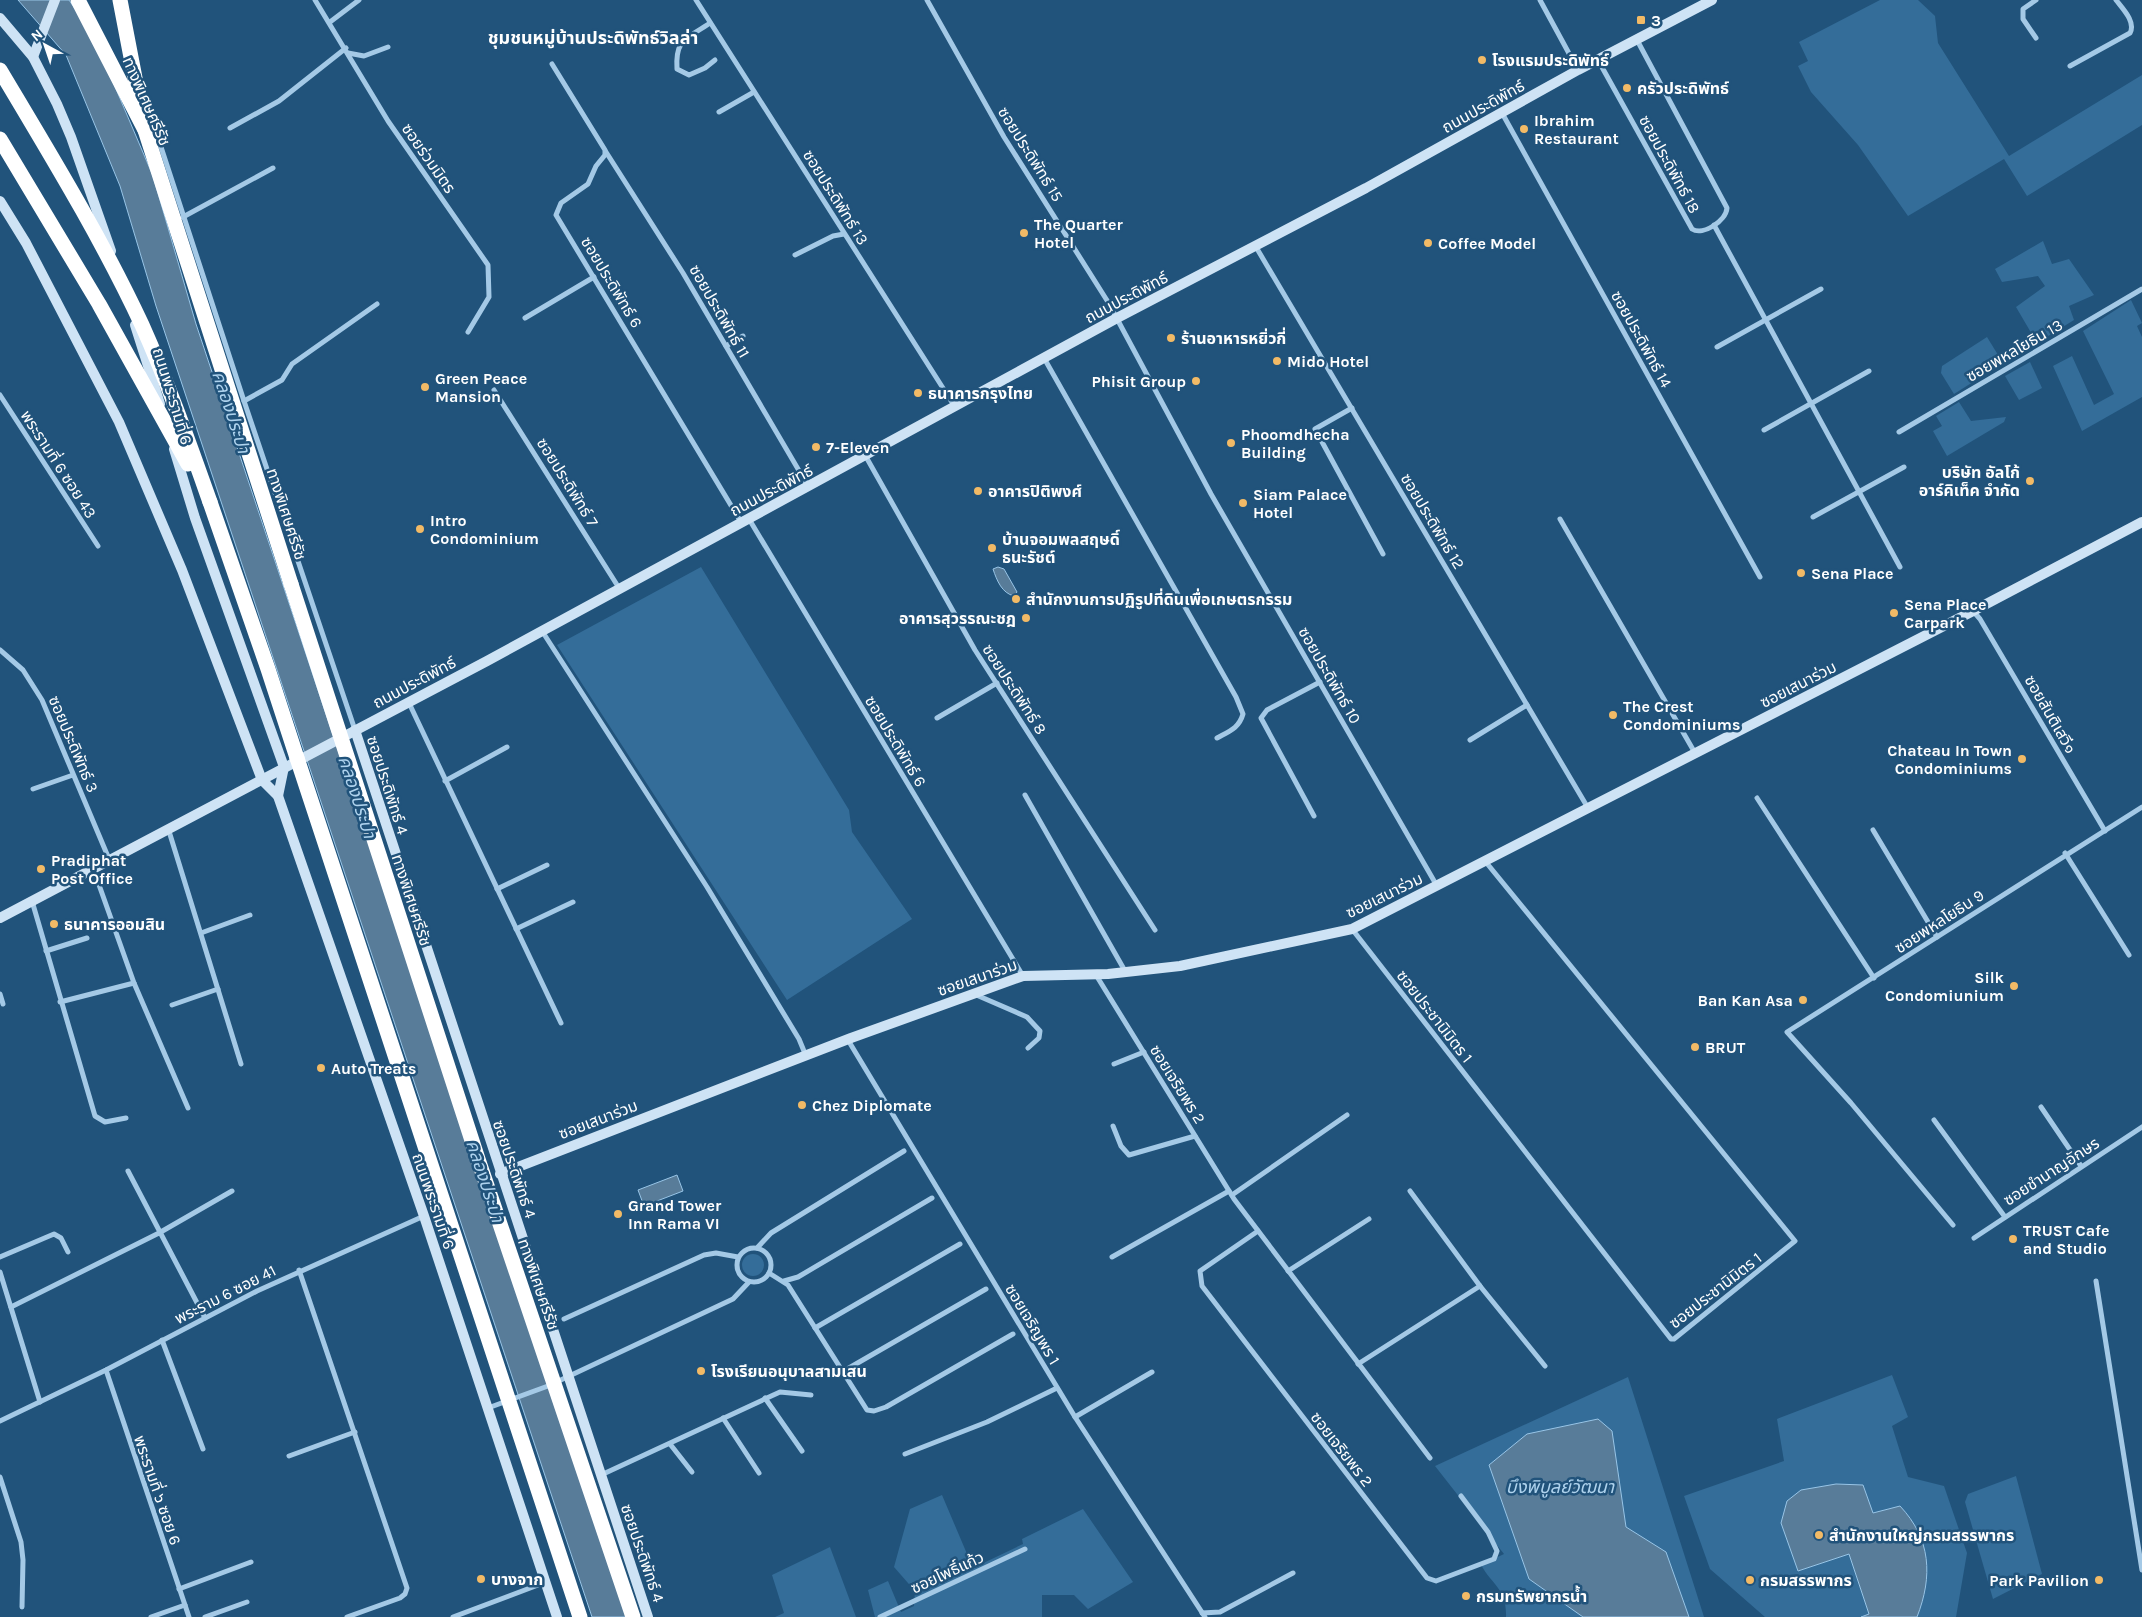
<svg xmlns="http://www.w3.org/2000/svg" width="2142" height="1617" font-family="Karla,'Noto Sans Thai',sans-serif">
	<rect width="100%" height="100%" fill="#21537b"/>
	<g fill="#346d99">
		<path d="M1880 0H1918L1935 16 1938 43 2009 156 2142 75V125L2027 196 2004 159 1908 216 1858 145 1811 92 1798 66 1808 61 1799 42Z"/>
		<path d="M2043 241 2052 264 2069 259 2094 295 2069 306 2074 320 2037 343 2016 307 2045 286 2038 276 2002 282 1995 269Z"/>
		<path d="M2131 300 2142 323 2137 326 2142 337V397L2082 431 2053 366 2072 356 2094 405 2114 394 2083 331Z"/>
		<path d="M1987 337 2003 363 1954 394 1941 373 1942 366Z"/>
		<path d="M2030 362 2042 388 2019 400 2005 376Z"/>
		<path d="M1959 402 1971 421 2006 417 2004 422 1947 456 1933 431 1942 426 1936 416Z"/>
		<path d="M701 567 849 810 852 832 912 919 787 1000 557 645Z"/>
		<circle cx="753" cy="1265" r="11"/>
		<path d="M1892 1375 1908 1417 1892 1426 1908 1477 1944 1486 1967 1553 1956 1617H1765L1710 1569 1684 1496 1784 1461 1777 1419Z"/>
		<path d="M1628 1377 1704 1617H1506C1507 1589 1493 1586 1481 1565L1504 1554 1435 1466Z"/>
		<path d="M2016 1476 2042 1574 1993 1599 1965 1502 1968 1494Z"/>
		<path d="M942 1495 973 1568 1023 1544 1022 1539 1083 1509 1133 1582 1088 1609 1074 1595H1042V1617H875L868 1590 888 1581 901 1612 914 1606 915 1591 894 1567 910 1509Z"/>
		<path d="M830 1547 856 1617H775L784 1613 772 1575Z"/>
	</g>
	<g fill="#587c99" stroke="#98c5e7">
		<path d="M18 0H69L93 35 153 176 196 324 627 1617H592L156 306 120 186 66 55Z"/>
		<path d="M998 567 1004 569 1017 592 1014 596C1002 593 997 581 993 569Z"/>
		<path d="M677 1175 683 1191 644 1206 638 1190Z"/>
		<path d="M1598 1419 1612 1431 1626 1527 1666 1552 1689 1617H1583L1529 1579 1489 1465 1527 1434Z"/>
		<path d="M1836 1484 1863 1485 1873 1513 1900 1506C1931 1539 1933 1576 1917 1617H1861L1869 1614 1849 1554 1798 1571 1781 1523 1787 1501 1801 1490Z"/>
	</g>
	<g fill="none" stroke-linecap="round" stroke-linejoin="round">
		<g stroke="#a4c9e6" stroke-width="5">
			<path d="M315 0 388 121 488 265 489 297 468 332"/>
			<path d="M696 0 955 407"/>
			<path d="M927 0 1004 137 1108 302 1211 494 1437 886"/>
			<path d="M1540 0 1578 70"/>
			<path d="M330 22 359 0"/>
			<path d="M710 23C687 39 675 38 677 69L689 75 705 68 715 60"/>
			<path d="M2036 38 2023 19V9L2036 0"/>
			<path d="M348 53 364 56 388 47"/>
			<path d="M1598 60 1692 229C1703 236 1726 221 1727 208L1637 40"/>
			<path d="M552 64 605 150V155L596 166 588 184 561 203 556 215 741 522"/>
			<path d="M2070 66 2130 33C2136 22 2123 9 2116 0"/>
			<path d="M146 101 244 401 355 730"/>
			<path d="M719 112 754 92"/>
			<path d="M1502 113 1760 577"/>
			<path d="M230 128 279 101 346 48"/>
			<path d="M606 152 683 273 808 486"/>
			<path d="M183 217 273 168"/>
			<path d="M1714 225 1900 567"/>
			<path d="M1256 247 1588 808"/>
			<path d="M795 255 833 236 844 234"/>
			<path d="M525 318 594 277"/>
			<path d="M726 346 743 336"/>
			<path d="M1717 347 1821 289"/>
			<path d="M1044 358 1236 697 1243 714C1239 728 1230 731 1217 738"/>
			<path d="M494 390 619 588"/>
			<path d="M0 395 98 546"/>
			<path d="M244 401 282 380 292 364 377 304"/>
			<path d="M1352 408 1315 429 1383 554"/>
			<path d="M1764 430 1869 371"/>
			<path d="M1899 432 2142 289"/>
			<path d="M865 455 975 650 1155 930"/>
			<path d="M1813 517 1904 467"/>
			<path d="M749 519 1023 976"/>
			<path d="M1560 519 1695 753"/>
			<path d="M1973 611 1980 619 2105 831"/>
			<path d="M542 631 707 887 799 1039 806 1056"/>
			<path d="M0 650 23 670 42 700 109 859"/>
			<path d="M409 703 561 1023"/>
			<path d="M937 718 997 683"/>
			<path d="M1470 740 1527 705"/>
			<path d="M445 781 507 747"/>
			<path d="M33 789 73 775"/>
			<path d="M1025 795 1125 971"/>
			<path d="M1757 798 1874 978"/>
			<path d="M1314 816 1261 718 1267 710 1320 682"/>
			<path d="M168 828 241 1064"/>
			<path d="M1873 830 1937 937"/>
			<path d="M2065 853 2129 955"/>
			<path d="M93 868 134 983 188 1108"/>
			<path d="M497 889 547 865"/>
			<path d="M32 901 95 1116 105 1122 126 1118"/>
			<path d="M516 929 573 902"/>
			<path d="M1352 929 1671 1339H1674L1795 1241 1485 861"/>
			<path d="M201 933 250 915"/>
			<path d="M46 951 87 938"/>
			<path d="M1096 975 1234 1199 1430 1458"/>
			<path d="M0 994 3 1004"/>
			<path d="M974 994 1027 1017 1040 1031 1039 1038 1028 1048"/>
			<path d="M60 1002 134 983"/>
			<path d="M172 1005 218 989"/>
			<path d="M848 1040 1075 1417 1205 1617"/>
			<path d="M1114 1064 1144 1052"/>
			<path d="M2041 1107 2081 1166"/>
			<path d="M1934 1120 2005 1217"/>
			<path d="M1113 1126 1121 1146 1129 1155 1195 1136"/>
			<path d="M128 1171 205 1318"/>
			<path d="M1410 1191 1480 1286 1545 1366"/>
			<path d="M1232 1195 1347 1115"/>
			<path d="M1953 1225 1851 1103 1787 1032 2142 807"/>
			<path d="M1258 1231 1200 1271 1202 1286 1427 1578 1436 1581 1494 1559 1497 1551 1488 1532 1461 1496"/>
			<path d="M1974 1238 2142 1127"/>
			<circle cx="754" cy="1265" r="17"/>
			<path d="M757 1248 771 1233 904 1151"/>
			<path d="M0 1257 54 1234 61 1238 68 1252"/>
			<path d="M1112 1257 1229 1191"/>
			<path d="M299 1270 407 1588 405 1594 400 1598 347 1617"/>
			<path d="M1288 1271 1369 1219"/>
			<path d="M0 1272 40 1402"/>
			<path d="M769 1273 788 1285 867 1410 874 1411 886 1407 1013 1334"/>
			<path d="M784 1281 798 1277 932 1198"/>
			<path d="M2096 1281 2142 1570"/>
			<path d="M11 1307 159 1233 232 1191"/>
			<path d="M564 1319 704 1255 716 1253 738 1257"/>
			<path d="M815 1328 960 1244"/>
			<path d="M162 1340 203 1449"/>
			<path d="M1358 1364 1480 1286"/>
			<path d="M106 1370 189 1617"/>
			<path d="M842 1372 986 1289"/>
			<path d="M765 1398 802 1451"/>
			<path d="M488 1408 548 1386 733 1299 749 1282"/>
			<path d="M1075 1417 1152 1372"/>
			<path d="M723 1418 759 1473"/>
			<path d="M0 1421 106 1370 257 1291 424 1216"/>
			<path d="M670 1444 692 1472"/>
			<path d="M905 1454 987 1422 1057 1388"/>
			<path d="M289 1456 355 1432"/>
			<path d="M601 1475 780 1392 811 1395"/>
			<path d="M0 1477 21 1542 23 1560 22 1607"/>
			<path d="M179 1589 251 1562"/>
			<path d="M1202 1613 1220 1612 1293 1573"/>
			<path d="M151 1617 185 1605"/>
			<path d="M205 1617 247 1602"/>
			<path d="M453 1617 546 1582"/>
			<path d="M880 1617 1025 1549"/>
		</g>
		<g stroke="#cee3f5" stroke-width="10">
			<path d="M0 18 33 57 57 104 71 137 111 251"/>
			<path d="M33 57 55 0"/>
			<path d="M0 201 26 243 119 422 182 570 262 780 278 796 424 1216 557 1617"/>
			<path d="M135 325 160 404"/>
			<path d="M174 449 195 518 284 767 278 796"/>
			<path d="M355 730 648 1617"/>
			<path d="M0 918 487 661 1117 318 1366 188 1578 70 1712 0"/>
			<path d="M500 1174 851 1038 1023 976 1108 974 1180 966 1352 929 1973 611 2142 522"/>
		</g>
		<g stroke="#fff" stroke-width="15">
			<path d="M78 0 145 130 291 584"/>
			<path d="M210 502 268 669 297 758"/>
		</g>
		<g stroke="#fff" stroke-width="15">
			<path d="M120 0 145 130"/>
			<path d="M0 70C50 154 101 237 142 325 168 383 189 443 210 502"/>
			<path d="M0 139 99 304 188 464"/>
			<path d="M291 584 478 1159 633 1617"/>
			<path d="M297 758 580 1617"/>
		</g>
	</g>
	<g fill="#f2ba66" stroke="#21537b" stroke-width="2">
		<rect x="1636" y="15" width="10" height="10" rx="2.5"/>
		<circle cx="1482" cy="60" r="5"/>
		<circle cx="1627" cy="88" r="5"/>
		<circle cx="1524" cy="129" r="5"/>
		<circle cx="1024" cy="233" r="5"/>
		<circle cx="1428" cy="243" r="5"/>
		<circle cx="1171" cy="338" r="5"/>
		<circle cx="1277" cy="361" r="5"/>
		<circle cx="1196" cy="381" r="5"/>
		<circle cx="425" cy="387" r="5"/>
		<circle cx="918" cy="393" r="5"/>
		<circle cx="1231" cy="443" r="5"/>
		<circle cx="816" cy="447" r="5"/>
		<circle cx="2030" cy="481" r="5"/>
		<circle cx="978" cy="491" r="5"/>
		<circle cx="1243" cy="503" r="5"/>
		<circle cx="420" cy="529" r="5"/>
		<circle cx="992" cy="548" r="5"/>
		<circle cx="1801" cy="573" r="5"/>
		<circle cx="1016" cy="599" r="5"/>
		<circle cx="1894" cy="613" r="5"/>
		<circle cx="1026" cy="618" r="5"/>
		<circle cx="1613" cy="715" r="5"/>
		<circle cx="2022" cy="759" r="5"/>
		<circle cx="41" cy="869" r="5"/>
		<circle cx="54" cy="924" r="5"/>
		<circle cx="2014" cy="986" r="5"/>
		<circle cx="1803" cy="1000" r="5"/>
		<circle cx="1695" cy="1047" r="5"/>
		<circle cx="321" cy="1068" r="5"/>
		<circle cx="802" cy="1105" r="5"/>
		<circle cx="618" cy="1214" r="5"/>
		<circle cx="2013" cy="1239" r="5"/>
		<circle cx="701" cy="1371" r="5"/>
		<circle cx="1819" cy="1535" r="5"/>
		<circle cx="481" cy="1579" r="5"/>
		<circle cx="1750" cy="1580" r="5"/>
		<circle cx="2099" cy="1580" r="5"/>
		<circle cx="1466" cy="1596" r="5"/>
	</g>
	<g text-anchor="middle" stroke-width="5" stroke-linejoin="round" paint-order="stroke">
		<g font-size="16" font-weight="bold" fill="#fff" stroke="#21537b" text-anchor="start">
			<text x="1651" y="26">3</text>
			<text x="1492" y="66">โรงแรมประดิพัทธ์</text>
			<text x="1637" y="94">ครัวประดิพัทธ์</text>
			<text x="1534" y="126">Ibrahim<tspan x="1534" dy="18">Restaurant</tspan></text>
			<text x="1034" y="230">The Quarter<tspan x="1034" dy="18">Hotel</tspan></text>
			<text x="1438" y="249">Coffee Model</text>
			<text x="1181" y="344">ร้านอาหารหยิ่วกี่</text>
			<text x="1287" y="367">Mido Hotel</text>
			<text x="435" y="384">Green Peace<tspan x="435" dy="18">Mansion</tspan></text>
			<text x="1186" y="387" text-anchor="end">Phisit Group</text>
			<text x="928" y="399">ธนาคารกรุงไทย</text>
			<text x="1241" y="440">Phoomdhecha<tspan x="1241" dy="18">Building</tspan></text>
			<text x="826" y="453">7-Eleven</text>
			<text x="2020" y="478" text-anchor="end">บริษัท อัลโก้<tspan x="2020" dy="18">อาร์คิเท็ค จำกัด</tspan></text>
			<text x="988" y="497">อาคารปิติพงศ์</text>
			<text x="1253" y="500">Siam Palace<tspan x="1253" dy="18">Hotel</tspan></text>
			<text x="430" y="526">Intro<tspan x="430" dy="18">Condominium</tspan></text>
			<text x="1002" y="545">บ้านจอมพลสฤษดิ์<tspan x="1002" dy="18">ธนะรัชต์</tspan></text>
			<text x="1811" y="579">Sena Place</text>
			<text x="1026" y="605">สำนักงานการปฏิรูปที่ดินเพื่อเกษตรกรรม</text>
			<text x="1904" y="610">Sena Place<tspan x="1904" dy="18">Carpark</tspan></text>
			<text x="1016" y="624" text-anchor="end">อาคารสุวรรณะชฎ</text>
			<text x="1623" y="712">The Crest<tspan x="1623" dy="18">Condominiums</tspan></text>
			<text x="2012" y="756" text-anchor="end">Chateau In Town<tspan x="2012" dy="18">Condominiums</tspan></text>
			<text x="51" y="866">Pradiphat<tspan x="51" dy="18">Post Office</tspan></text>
			<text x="64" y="930">ธนาคารออมสิน</text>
			<text x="2004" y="983" text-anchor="end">Silk<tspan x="2004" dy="18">Condomiunium</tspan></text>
			<text x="1793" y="1006" text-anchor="end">Ban Kan Asa</text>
			<text x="1705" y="1053">BRUT</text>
			<text x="331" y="1074">Auto Treats</text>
			<text x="812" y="1111">Chez Diplomate</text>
			<text x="628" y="1211">Grand Tower<tspan x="628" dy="18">Inn Rama VI</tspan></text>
			<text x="2023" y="1236">TRUST Cafe<tspan x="2023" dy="18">and Studio</tspan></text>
			<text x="711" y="1377">โรงเรียนอนุบาลสามเสน</text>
			<text x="1829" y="1541">สำนักงานใหญ่กรมสรรพากร</text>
			<text x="491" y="1585">บางจาก</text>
			<text x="1760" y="1586">กรมสรรพากร</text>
			<text x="2089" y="1586" text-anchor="end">Park Pavilion</text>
			<text x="1476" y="1602">กรมทรัพยากรน้ำ</text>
		</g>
		<g font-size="16" fill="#fff" stroke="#21537b">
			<text transform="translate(147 101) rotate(66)" y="6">ทางพิเศษศรีรัช</text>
			<text transform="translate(1483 106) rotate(-29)" y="6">ถนนประดิพัทธ์</text>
			<text transform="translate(1031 154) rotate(58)" y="6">ซอยประดิพัทธ์ 15</text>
			<text transform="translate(429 158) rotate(55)" y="6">ซอยร่วมมิตร</text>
			<text transform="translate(1670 164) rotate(61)" y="6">ซอยประดิพัทธ์ 18</text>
			<text transform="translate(836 197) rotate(58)" y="6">ซอยประดิพัทธ์ 13</text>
			<text transform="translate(612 282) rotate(59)" y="6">ซอยประดิพัทธ์ 6</text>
			<text transform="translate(1126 297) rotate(-28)" y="6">ถนนประดิพัทธ์</text>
			<text transform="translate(720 311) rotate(60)" y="6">ซอยประดิพัทธ์ 11</text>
			<text transform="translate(1642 339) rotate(61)" y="6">ซอยประดิพัทธ์ 14</text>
			<text transform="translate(2014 350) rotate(-30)" y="6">ซอยพหลโยธิน 13</text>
			<text transform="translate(173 396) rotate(73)" y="6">ถนนพระรามที่ 6</text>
			<text transform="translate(59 464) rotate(57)" y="6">พระรามที่ 6 ซอย 43</text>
			<text transform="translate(568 482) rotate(58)" y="6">ซอยประดิพัทธ์ 7</text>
			<text transform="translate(771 490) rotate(-28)" y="6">ถนนประดิพัทธ์</text>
			<text transform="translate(287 514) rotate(72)" y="6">ทางพิเศษศรีรัช</text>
			<text transform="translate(1433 521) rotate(59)" y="6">ซอยประดิพัทธ์ 12</text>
			<text transform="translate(1330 675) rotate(60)" y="6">ซอยประดิพัทธ์ 10</text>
			<text transform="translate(414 682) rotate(-28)" y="6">ถนนประดิพัทธ์</text>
			<text transform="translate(1798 684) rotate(-27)" y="6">ซอยเสนาร่วม</text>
			<text transform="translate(1015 689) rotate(57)" y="6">ซอยประดิพัทธ์ 8</text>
			<text transform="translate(2051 714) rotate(60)" y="6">ซอยสันติเสวี๑</text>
			<text transform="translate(896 741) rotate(59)" y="6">ซอยประดิพัทธ์ 6</text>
			<text transform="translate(74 744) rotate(67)" y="6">ซอยประดิพัทธ์ 3</text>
			<text transform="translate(388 785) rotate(72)" y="6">ซอยประดิพัทธ์ 4</text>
			<text transform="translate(1384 895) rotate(-26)" y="6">ซอยเสนาร่วม</text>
			<text transform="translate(412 900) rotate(72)" y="6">ทางพิเศษศรีรัช</text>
			<text transform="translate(1939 921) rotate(-33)" y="6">ซอยพหลโยธิน 9</text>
			<text transform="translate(977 977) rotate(-19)" y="6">ซอยเสนาร่วม</text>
			<text transform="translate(1435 1016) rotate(52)" y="6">ซอยประชานิมิตร 1</text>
			<text transform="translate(1178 1084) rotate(58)" y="6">ซอยเจริยพร 2</text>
			<text transform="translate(598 1119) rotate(-21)" y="6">ซอยเสนาร่วม</text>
			<text transform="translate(515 1169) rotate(71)" y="6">ซอยประดิพัทธ์ 4</text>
			<text transform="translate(2051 1171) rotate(-33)" y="6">ซอยชำนาญอักษร</text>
			<text transform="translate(434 1201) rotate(71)" y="6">ถนนพระรามที่ 6</text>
			<text transform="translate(539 1284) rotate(71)" y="6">ทางพิเศษศรีรัช</text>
			<text transform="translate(1715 1290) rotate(-38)" y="6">ซอยประชานิมิตร 1</text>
			<text transform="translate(225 1294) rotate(-27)" y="6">พระราม 6 ซอย 41</text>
			<text transform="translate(1033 1324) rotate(59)" y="6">ซอยเจริญพร 1</text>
			<text transform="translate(1342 1449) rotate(52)" y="6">ซอยเจริยพร 2</text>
			<text transform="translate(158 1490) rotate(71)" y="6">พระรามที่ ๖ ซอย 6</text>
			<text transform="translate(643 1553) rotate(71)" y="6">ซอยประดิพัทธ์ 4</text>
			<text transform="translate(947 1572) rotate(-25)" y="6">ซอยโพธิ์แก้ว</text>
		</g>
		<g font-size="18" font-weight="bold" fill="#fff" stroke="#21537b">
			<text x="593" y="44">ชุมชนหมู่บ้านประดิพัทธ์วิลล่า</text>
		</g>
		<g font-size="18" font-style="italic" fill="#afd3ee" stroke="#21537b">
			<text transform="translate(231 412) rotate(72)" y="6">คลองประปา</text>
			<text transform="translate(357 797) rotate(72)" y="6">คลองประปา</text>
			<text transform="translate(485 1181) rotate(72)" y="6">คลองประปา</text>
			<text x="1560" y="1493">บึงพิบูลย์วัฒนา</text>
		</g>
	</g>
	<g transform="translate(45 45) rotate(320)" stroke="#21537b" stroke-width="4" paint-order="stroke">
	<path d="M0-4L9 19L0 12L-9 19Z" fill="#ffffff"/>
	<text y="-8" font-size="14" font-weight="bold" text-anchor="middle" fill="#ffffff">N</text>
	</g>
</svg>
